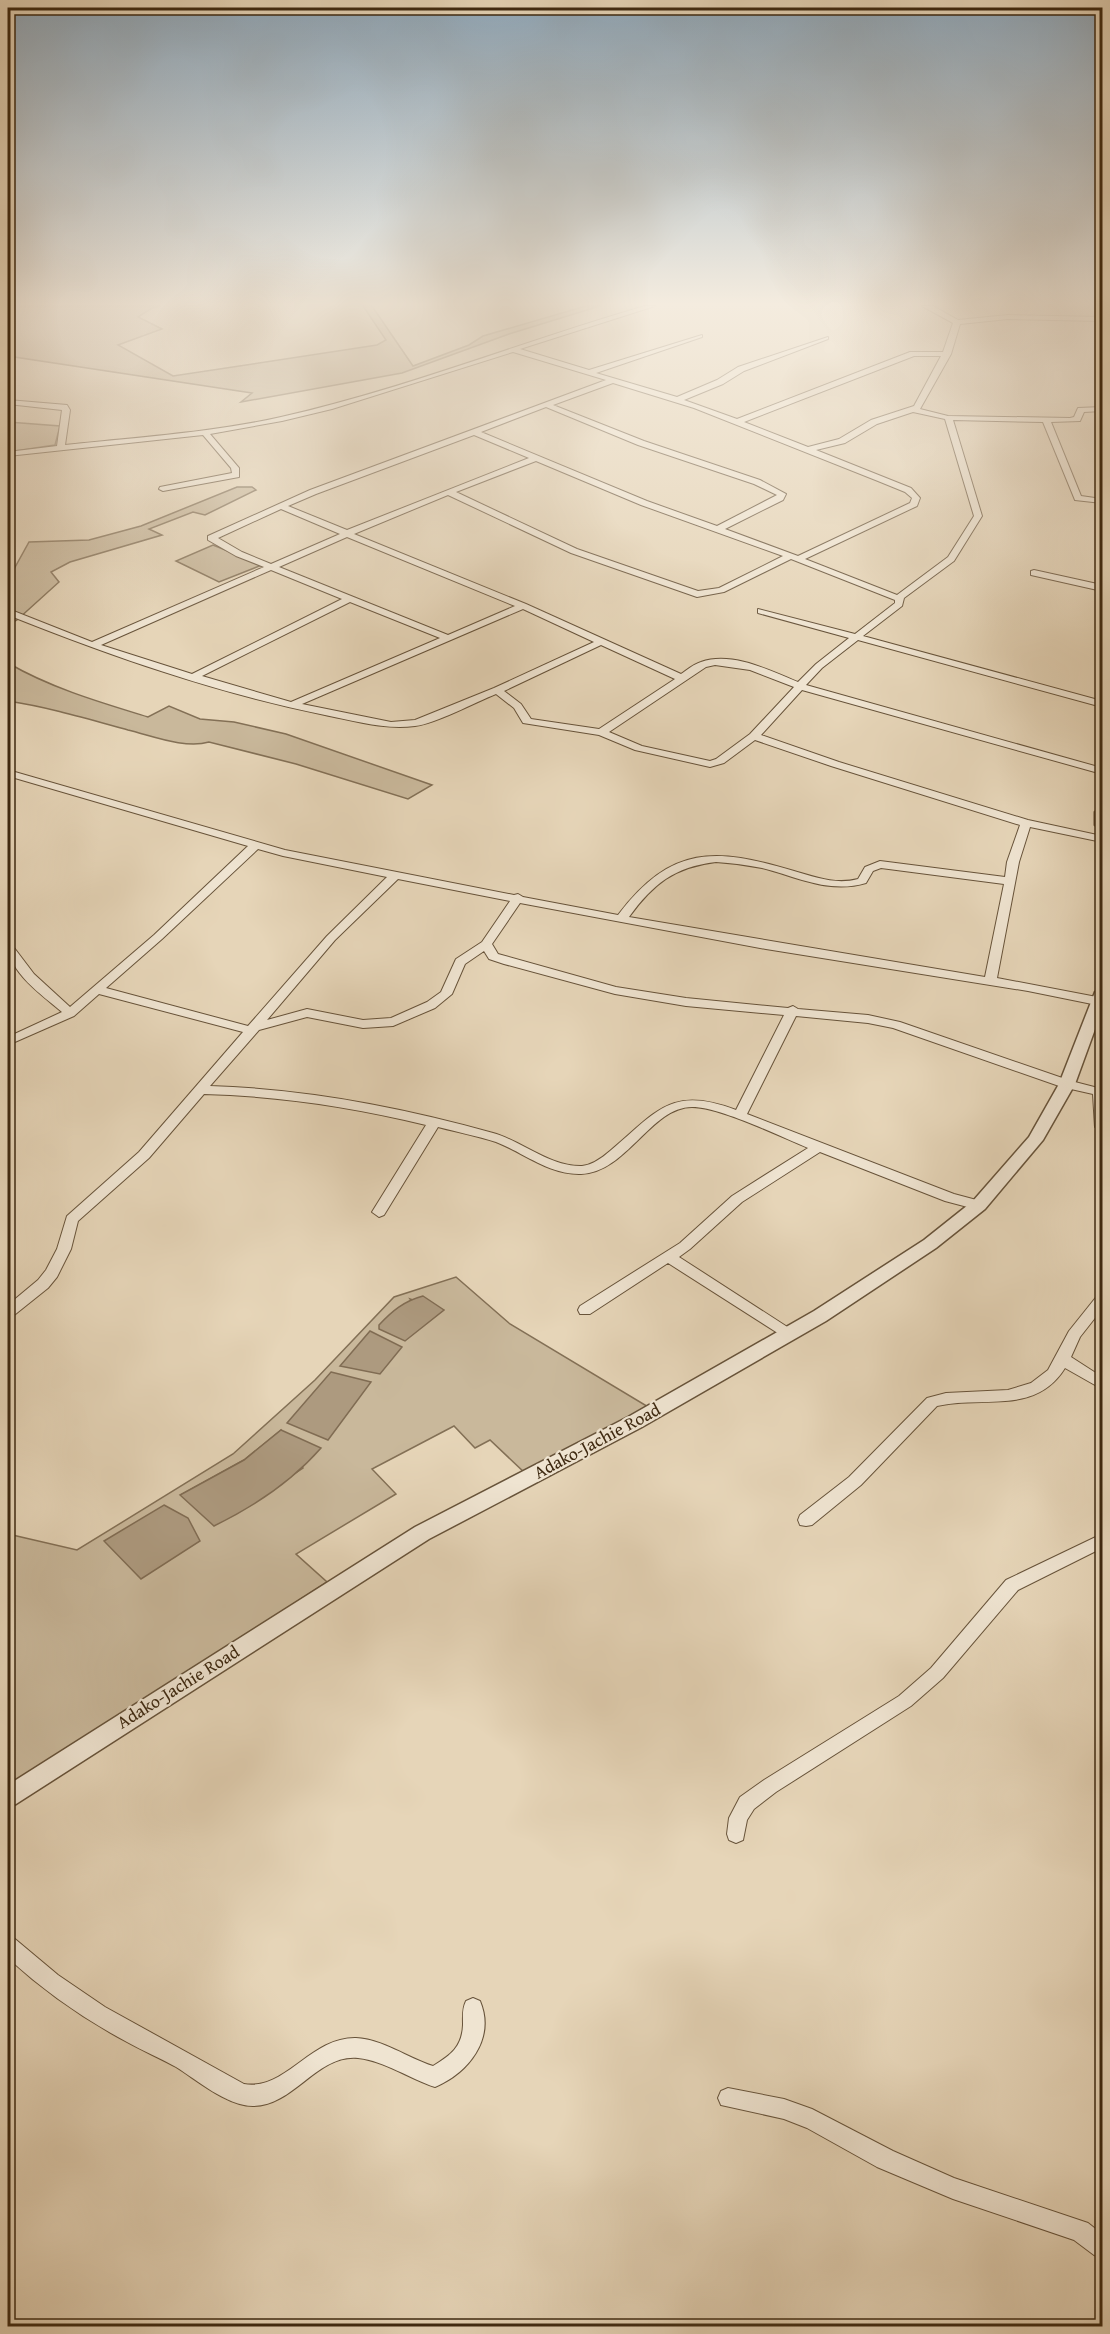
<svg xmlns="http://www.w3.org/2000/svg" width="1110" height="2334" font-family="'Gentium Book Plus',serif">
	<rect width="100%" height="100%" fill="#e6d5b8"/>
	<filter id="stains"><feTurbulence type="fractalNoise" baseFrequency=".00333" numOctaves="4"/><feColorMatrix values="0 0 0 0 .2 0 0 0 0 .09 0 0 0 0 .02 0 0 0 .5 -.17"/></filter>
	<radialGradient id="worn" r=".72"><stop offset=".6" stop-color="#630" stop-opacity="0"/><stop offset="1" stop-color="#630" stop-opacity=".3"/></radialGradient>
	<g fill="#c9b89b" stroke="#837056" stroke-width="1.5" fill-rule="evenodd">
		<path d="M8 306H161L152 308 138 317 162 329 118 345 173 376 377 345 386 340 363 306H372L413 366 469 345 483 336 586 306H600L509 334 402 373 241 402 252 393 8 356Z"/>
		<path d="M8 422 60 426 55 445 8 452Z"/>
		<path d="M237 487H252L256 490 205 515 193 512 149 529 162 535 70 562 51 572 59 582 17 620 8 625V580L29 542 89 540 141 526Z"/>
		<path d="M213 545 262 565 219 582 176 561Z"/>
		<path d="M8 663C51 688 99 702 148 717L169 706 200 719 234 722 286 734 432 785 408 799 296 764 209 742C185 749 153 736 128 730 88 719 48 707 8 701Z"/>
		<path d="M456 1277 510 1324 650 1408 525 1473 490 1440 475 1448 454 1426 372 1469 396 1494 296 1554 327 1582 8 1790V1534L77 1550 233 1454 315 1380 394 1297ZM410 1299 443 1310 426 1323ZM281 1430 303 1468 279 1484 181 1495 244 1460Z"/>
	</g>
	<g fill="#ad9a7f" stroke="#806c53" stroke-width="1.5">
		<path d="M423 1296 444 1310 405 1341 379 1329V1325C392 1311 404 1301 423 1296Z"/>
		<path d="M370 1331 402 1347 380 1374 340 1366Z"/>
		<path d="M331 1372 371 1382 328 1440 287 1423Z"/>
		<path d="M281 1430 321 1448C293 1480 253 1507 214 1526L180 1495 244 1460Z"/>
		<path d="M164 1505 188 1518 200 1541 141 1579 104 1541Z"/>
	</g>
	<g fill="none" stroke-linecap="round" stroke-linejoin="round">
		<defs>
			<g id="minor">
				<path d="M645 306H655L520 349 589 370 702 335V337L596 373 677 397 717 380 738 367 828 337V339L744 371 723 384 684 400 737 419 910 352H943L953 323 922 306H933L958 320 1008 315 1102 317V321L1008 319 960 324 951 354 920 409 948 416 1070 418 1074 417 1078 408 1102 407V411L1084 412 1080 421 1051 422 1081 496 1102 499V503L1075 500 1043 422 953 420 982 516 954 561 904 598 902 606 863 636 1102 701V707L858 640 822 668 806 685 1102 768V774L802 690 761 735 839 762 1028 820 1102 836V842L1030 827 1019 862 997 978 1102 998V1006L1028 991 766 949 520 903 492 944 498 954 616 987 686 998 788 1008 793 1006 798 1009 868 1015 900 1022 1071 1081 1102 1089V1131L1095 1127 1093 1094 1062 1087 893 1028 868 1023 796 1016 747 1114 954 1194 984 1202 986 1205 979 1210 945 1201 820 1152 742 1202 690 1249 679 1257 792 1330 794 1334 792 1338 787 1339 668 1263 590 1314H580L578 1310 580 1306 680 1243 732 1196 808 1148C779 1136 720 1107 692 1107 651 1107 626 1173 581 1174 549 1175 524 1153 496 1142 477 1136 457 1132 438 1127L384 1215 379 1217 372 1212 426 1125C353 1107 279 1096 204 1094L149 1158 78 1221 71 1249 57 1277 48 1288 13 1316 8 1317V1305L38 1280 46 1270 57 1249 67 1216 139 1152 243 1032 99 994 74 1016 8 1045V1037L62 1012C42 995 8 972 8 944L12 945 34 974 70 1007 154 935 248 846 8 776V770L285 850 514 895 518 894 523 897 618 915C671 845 715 847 794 871 815 877 836 885 858 879L865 867 880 861 1005 877 1007 862 1020 825 831 766 755 740 724 763 710 767 635 750 599 735 523 723 514 708 496 694C476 702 435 724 415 726 385 730 355 721 325 715 216 693 111 656 8 615V609L11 610 92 642 264 567 236 556 208 540V536L310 490 606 380 513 352 332 409 282 421 210 434 239 468V477L163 491 159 489 160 487 232 473 231 468 203 435 8 456V452L57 446 62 410 8 404V400L67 405 70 410 65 445C137 437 210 433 281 417 405 389 524 341 645 306ZM914 356H941L914 406 871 420 839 439 808 447 744 422ZM613 383 694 408 878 481 905 492 912 498 910 503 798 556 725 529 783 500 786 494 760 480 644 441 553 405ZM546 407 638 445 754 484 777 495 717 526 647 501 481 432ZM913 412 945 419 974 516 948 557 897 595 805 559 917 506 920 498 911 488 816 450 845 443 877 424ZM474 435 529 458 347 530 288 506 316 494ZM536 461 641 505 783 556 719 588 698 591 577 549 456 492ZM448 495 571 553 697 597 724 592 791 559 895 600V603L855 634 758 609V613L849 638 816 664 798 682C771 671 732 651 701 662 694 664 687 670 681 674L526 604 354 534ZM281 509 340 534 271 564 242 552 218 538ZM347 537 515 606 448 635 279 567ZM271 570 342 599 192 674 101 645ZM350 602 440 638 291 702 202 676ZM523 609 594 642 494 688 415 720 391 722 302 704ZM601 645 675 679 599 729 531 719 521 704 504 691ZM715 665 750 670 794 687 750 734 716 759 710 761 642 746 609 732 706 667ZM258 849 283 856 387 877 327 936 248 1026 106 988 162 939ZM716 862C732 863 747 865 762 868 798 877 829 894 866 883L873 871 881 868 1004 884 985 977 629 917C653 884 674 867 716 862ZM398 879 510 901 482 942 456 959 441 992 427 1002 391 1018 363 1020 307 1009 267 1020 335 940ZM484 951 489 959 504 964 615 994 686 1006 784 1015 736 1110C670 1085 657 1112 610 1151 602 1158 592 1165 582 1166 550 1167 522 1141 493 1133 401 1107 306 1089 210 1086L259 1030 307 1017 363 1028 393 1026 435 1008 452 994 465 964Z"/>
				<path d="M1034 570 1102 585V591L1031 575V571Z"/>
				<path d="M1102 1295V1309L1080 1337 1071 1357 1102 1377V1389L1065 1368C1035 1416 983 1395 937 1406L861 1485 812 1525 806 1526 800 1525 798 1520 800 1515 849 1477 927 1398 946 1393 1008 1390 1031 1383 1048 1370 1069 1331 1097 1296Z"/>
				<path d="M1102 1534V1548L1018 1590 943 1678 911 1706 776 1792 754 1809 747 1820 743 1840 736 1843 729 1840 727 1834 729 1818 740 1797 764 1780 899 1696 931 1668 1006 1580Z"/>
				<path d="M8 1937 15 1939 58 1975 105 2007 244 2084C286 2091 310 2037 356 2038 382 2039 408 2058 433 2066 451 2055 462 2047 463 2025 463 2016 462 2009 466 2001L473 1998 480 2001C496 2039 468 2073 435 2087 410 2079 385 2061 358 2058 317 2054 294 2106 253 2106 227 2106 197 2080 176 2067 160 2058 143 2051 127 2042 84 2019 44 1991 8 1958Z"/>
				<path d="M728 2088 784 2099 812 2109 893 2151 954 2178 1088 2223 1102 2234V2258L1094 2255 1074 2240 953 2199 877 2167 807 2128 784 2119 721 2105 718 2098 721 2091Z"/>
			</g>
			<g id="tertiary">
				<path d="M1102 808V829L1095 825V812Z"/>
				<path d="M1102 988V1010L1075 1084 1043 1140 985 1209 936 1248 826 1321 642 1427 429 1539 16 1804 8 1807V1785L415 1527 628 1417 814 1311 924 1240 973 1201 1029 1137 1059 1084 1095 992Z"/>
			</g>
		</defs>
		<use href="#minor" stroke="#67533a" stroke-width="2"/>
		<use href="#tertiary" stroke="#67533a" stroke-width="3"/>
		<use href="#minor" fill="#efe4d1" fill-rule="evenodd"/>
		<use href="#tertiary" fill="#efe4d1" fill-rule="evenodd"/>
	</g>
	<linearGradient id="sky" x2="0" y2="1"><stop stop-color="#90aabe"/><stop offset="0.48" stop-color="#f4ecdf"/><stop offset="1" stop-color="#f4ecdf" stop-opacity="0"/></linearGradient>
	<rect width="1110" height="633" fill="url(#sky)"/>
	<g text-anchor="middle" stroke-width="4.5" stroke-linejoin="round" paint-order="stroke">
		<g font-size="18" fill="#3d2810" stroke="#efe4d1">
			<text transform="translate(597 1441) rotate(-28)" y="6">Adako-Jachie Road</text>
			<text transform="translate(178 1687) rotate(-32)" y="6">Adako-Jachie Road</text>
		</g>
	</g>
	<rect width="1110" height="2334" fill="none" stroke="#e6d5b8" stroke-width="30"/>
	<rect x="9" y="9" width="1092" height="2316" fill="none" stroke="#3d2810" stroke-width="3"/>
	<rect x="15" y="15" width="1080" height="2304" fill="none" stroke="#3d2810" stroke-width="1.5"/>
	<rect width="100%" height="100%" filter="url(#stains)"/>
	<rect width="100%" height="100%" fill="url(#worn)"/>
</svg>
